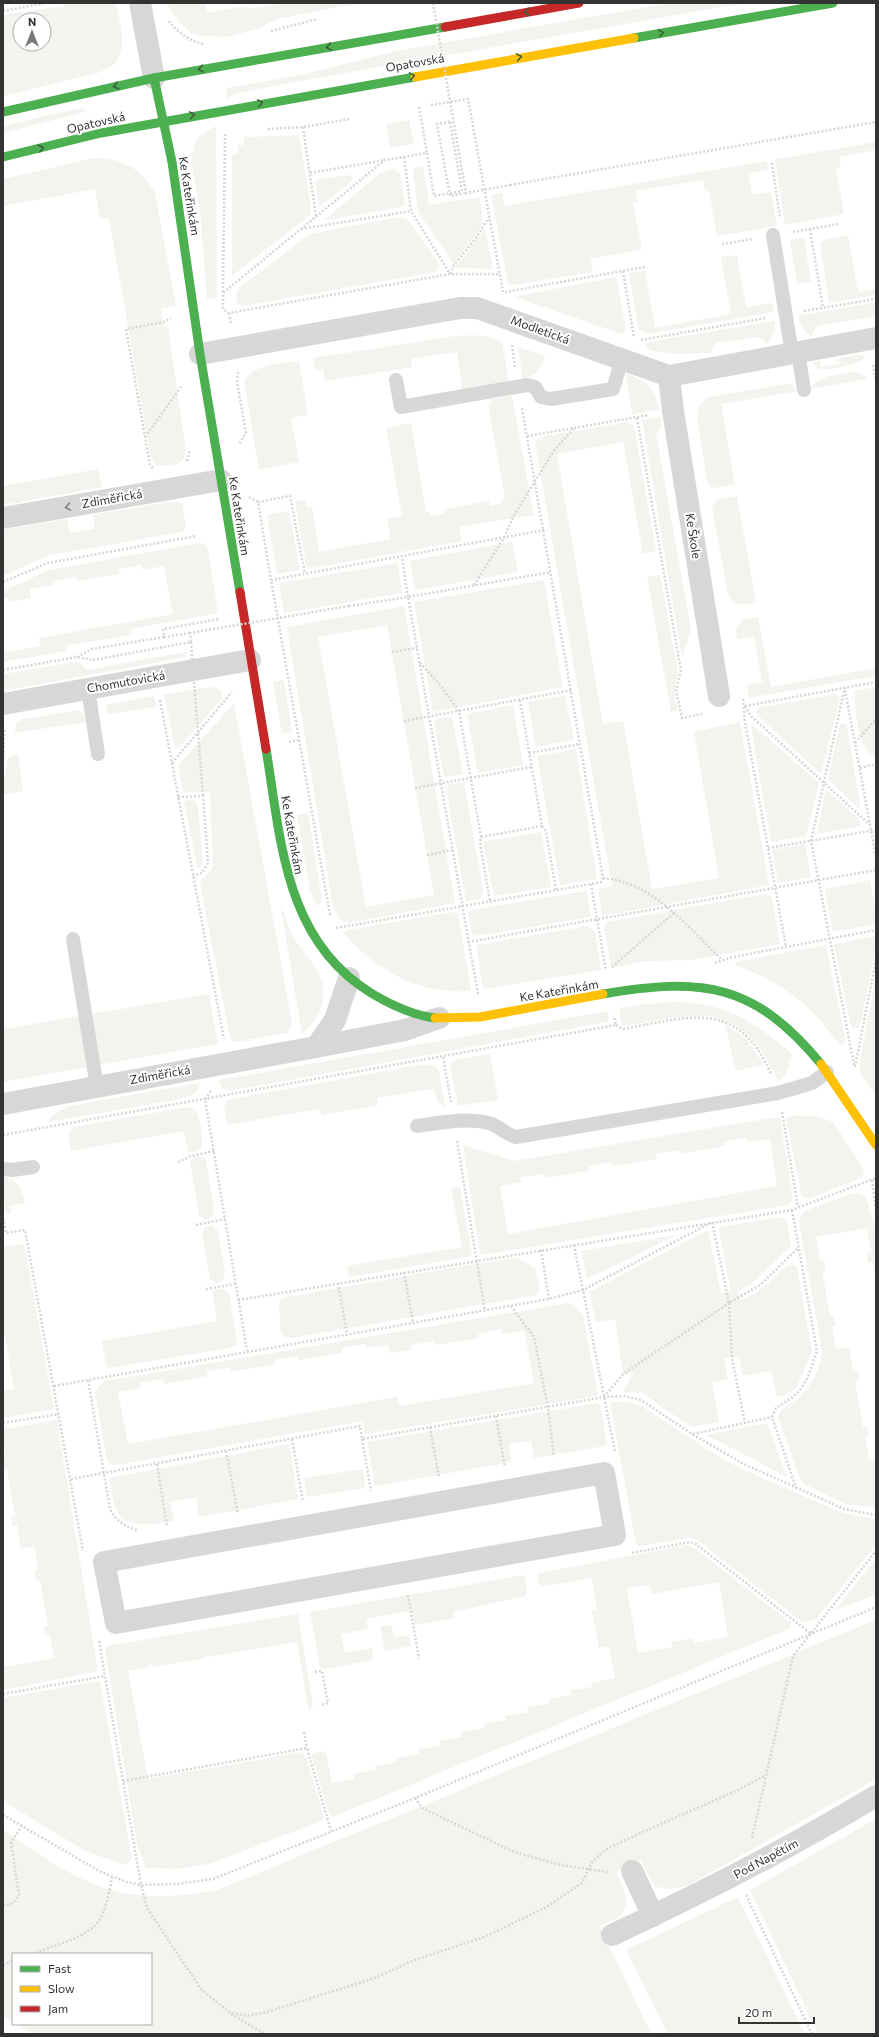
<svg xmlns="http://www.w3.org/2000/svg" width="879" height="2037" font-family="Commissioner,sans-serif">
	<rect width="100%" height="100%" fill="#fff"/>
	<g fill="#f1f5ed" fill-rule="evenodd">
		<path d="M68 3H116C119 20 128 46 116 62 112 67 104 70 98 73L3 96V15L63 6ZM20 20H44V44H20Z"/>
		<path d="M166 3H206L207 13 246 6 247 9 283 3H360L276 19 257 29 227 37 200 36 191 33 179 22Z"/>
		<path d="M669 3H745L306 80 237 93 227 98 226 88 301 75 396 51Z"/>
		<path d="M80 108 84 109 85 112 3 133V126Z"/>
		<path d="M409 120 414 144 390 148 386 124Z"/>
		<path d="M216 126 217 298 207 299 200 210 191 161 196 140 202 134Z"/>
		<path d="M299 135 311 208 310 215 232 276V154H238V145H244V137Z"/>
		<path d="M876 142V150L839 157 841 168 836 169 844 214 785 225 775 159Z"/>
		<path d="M94 158C122 158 142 168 155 193L176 306 161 309 164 327 168 326 186 451 184 459 176 465 157 466 151 458 109 218 100 219 95 189 3 206V179Z"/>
		<path d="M767 161 768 170 748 173 752 194 771 192 777 226 717 236 709 191H705L703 180 636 191 638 203H633L642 249 590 259 593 272 514 285 508 283 491 195 502 193 504 206Z"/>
		<path d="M423 166 429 205 480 197 483 223 474 237 453 263 418 212 413 169 416 167Z"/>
		<path d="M394 169 399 173 401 177 405 206 323 221 378 175 387 170Z"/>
		<path d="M349 175 353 178 351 182 319 207 315 180Z"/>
		<path d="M399 217 408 220 438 262 439 266 435 272 242 306 237 303 236 295 240 287 310 234Z"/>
		<path d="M485 228 493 269 455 268Z"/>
		<path d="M848 235 858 292 876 289V295L829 303 820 243 824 240Z"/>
		<path d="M804 238 811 282 797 284 790 240Z"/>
		<path d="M737 255 746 307 772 303 774 312 647 334 639 330 629 273 645 271 655 328 731 314 721 257Z"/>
		<path d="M616 277 626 329 622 334 520 299 517 296Z"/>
		<path d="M876 302V316L817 326 811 336C803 331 800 325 798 316Z"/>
		<path d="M775 321V332L767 344 760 337 716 343 710 353C693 353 658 357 645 347L647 343 659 340Z"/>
		<path d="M455 336C469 336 490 333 502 343L509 381 462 389 457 352 411 359 412 367 325 381 323 369 315 370 313 358Z"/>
		<path d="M518 347 545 356C542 370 536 375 523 379Z"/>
		<path d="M859 355 866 356C863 364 826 372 818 368L813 362 820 361 821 367 840 364 838 358Z"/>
		<path d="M299 361 308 415 291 418 299 462 259 470 244 381C255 363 280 364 299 361Z"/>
		<path d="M856 372 864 375 867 379 811 389C813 375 844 374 856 372Z"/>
		<path d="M626 373C648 384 654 384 659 410L632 414Z"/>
		<path d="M785 384H792L798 391 721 404 735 485 712 488 707 482 697 416 700 404 709 397Z"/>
		<path d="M512 396 534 515 459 527 462 541 307 569 295 501 306 500 307 507H312L319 552 391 539 387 519 402 516 386 428 411 423 426 512H430L431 516 445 514 444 509 489 501 490 506 502 504V499L505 498 488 405H491L490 399Z"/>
		<path d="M660 417 662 427 656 433 691 630 682 658 642 420Z"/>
		<path d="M627 422 634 426 656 551 643 554 623 442 557 454 603 724 623 721 652 889 719 878 694 732 740 722 769 885 602 916 598 889 612 886 535 443 540 437Z"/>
		<path d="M98 469 102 487 3 505V486Z"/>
		<path d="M737 496 756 603C739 605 733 608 727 590L712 507 718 500Z"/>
		<path d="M168 502 182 503 186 527 183 532 50 555 3 576V530L67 519 70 533 95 529 93 515Z"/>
		<path d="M289 511 300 570 277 574 267 515Z"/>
		<path d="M512 542 518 572 415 590 410 561Z"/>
		<path d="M199 543 204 544 208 549 218 613 131 629 132 635 67 645V651L3 662V653L40 646 39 638 173 614 164 566 143 570 141 565 119 569V574L76 581 75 577 52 581 53 585 30 589 31 598 9 602 8 598 3 599V590L10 588 49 570Z"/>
		<path d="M398 563 402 593 284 613 279 583Z"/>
		<path d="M660 575 678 673 674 691 677 711 671 712 647 577Z"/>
		<path d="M544 580 563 687 433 712 414 602Z"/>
		<path d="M404 606 455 903 348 923 340 920 333 907 287 627ZM387 625 434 895 366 907 318 637Z"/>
		<path d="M758 617 771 687 876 668V676L749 698 747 685 762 682 754 637 737 639 736 630 742 620Z"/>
		<path d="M186 652V657L3 691V674L75 662 81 663 86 670Z"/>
		<path d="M284 680 292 732 282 734 273 682Z"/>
		<path d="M212 687 221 690 222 698 179 748H175L164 694Z"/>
		<path d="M876 687V756C856 751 856 708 854 691Z"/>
		<path d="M835 694 840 698 821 774 755 713 758 708Z"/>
		<path d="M565 695 574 740 536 747 528 702Z"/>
		<path d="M154 696 156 707 109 714 106 710 107 705Z"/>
		<path d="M234 703 292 1023 291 1028 287 1033 237 1042H234L230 1038 200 883C202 876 211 874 213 866L210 792H183L178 766Z"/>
		<path d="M513 705 523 765 478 773 467 714Z"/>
		<path d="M78 710 84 714 86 722 15 733 16 724 23 719Z"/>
		<path d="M452 716 463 774 446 777 444 776 434 722 438 718Z"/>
		<path d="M752 724 819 783 806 836 771 842 751 727Z"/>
		<path d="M840 724H845L847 726 860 805 858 808 828 779Z"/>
		<path d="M576 749 597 879 560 885 537 756Z"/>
		<path d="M18 754 23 791 3 794C3 781 6 770 8 758Z"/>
		<path d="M464 782 483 889 480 899 466 901 446 788 448 785Z"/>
		<path d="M826 789 860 820V826L817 834Z"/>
		<path d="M188 800 195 801 198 806 203 863 199 868 197 866 184 802Z"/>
		<path d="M308 813 322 900 317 907 310 891 297 815Z"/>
		<path d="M541 832 551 887 494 896 483 842Z"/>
		<path d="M805 844 811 877 778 883 772 850Z"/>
		<path d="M870 880 876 912V924L833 932 825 889Z"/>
		<path d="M587 891 591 917 475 936 472 934 468 913 471 910Z"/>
		<path d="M765 894 772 897 780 944 692 960 647 961 611 968 604 926 607 922Z"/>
		<path d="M280 903C285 915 289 929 295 940 303 952 314 963 320 976 329 996 319 1021 302 1034Z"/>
		<path d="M453 912 458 915 471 991C420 995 376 971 344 933L348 930Z"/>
		<path d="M587 926 592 928 595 932 601 970 483 989 476 945Z"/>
		<path d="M876 936V947L861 1021 858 1028H853L850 1023 834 944Z"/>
		<path d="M826 945 845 1038 844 1045H841C830 1034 821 1020 810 1010 789 990 763 974 735 965L736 962 741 961Z"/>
		<path d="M876 975V1096L860 1073V1062Z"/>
		<path d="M209 994 218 1044 3 1082V1029Z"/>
		<path d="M675 1002C729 1004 752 1020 792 1054L786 1074 778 1081C740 997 699 1014 622 1026L619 1008 647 1004Z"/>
		<path d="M608 1011 609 1019 607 1022 229 1091 222 1088 219 1080Z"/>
		<path d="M725 1024 747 1040 764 1065 736 1071Z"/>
		<path d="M490 1054 498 1100 458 1106 450 1064 454 1060Z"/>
		<path d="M424 1064 435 1066 439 1070 445 1108 437 1101 434 1089 377 1098 378 1105 322 1115 320 1109 227 1125 224 1106 227 1101 232 1099Z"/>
		<path d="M200 1083 196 1093 181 1099 48 1122 54 1114 69 1106Z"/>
		<path d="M187 1107 195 1109C199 1114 205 1144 200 1149 197 1152 192 1152 188 1152L184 1131 71 1151C70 1142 66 1132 74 1127Z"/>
		<path d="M796 1115 818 1117 833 1122 862 1167 864 1172 863 1177 810 1198 802 1197 786 1119 789 1117Z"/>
		<path d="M771 1118H780L793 1198 789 1205 480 1255 463 1145 514 1161ZM746 1138 747 1142 770 1139 777 1186 508 1234 500 1186 522 1182 521 1177 544 1174 545 1178 589 1171V1166L611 1162 612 1166 657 1159 656 1154 679 1150 680 1154 724 1146 723 1142Z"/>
		<path d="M199 1156 204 1158 206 1161 214 1211 212 1217 206 1220 199 1216 190 1161 194 1157Z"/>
		<path d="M3 1176C17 1181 23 1189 25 1203L10 1206 11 1213 6 1214 3 1195Z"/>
		<path d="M460 1186 472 1256 349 1277 347 1266 462 1247 451 1188Z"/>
		<path d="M859 1193 866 1197 876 1232V1279L873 1262 868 1263 867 1253 871 1251 867 1228 816 1237 820 1260H824L826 1270 822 1271 830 1316H834L836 1326 832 1327 836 1349 849 1347 853 1371 858 1370 859 1380 855 1381 863 1427 867 1426 869 1436 865 1437 869 1460 876 1459V1508L845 1504 804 1484 801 1481 778 1417C782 1406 790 1405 798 1398 812 1387 821 1367 822 1350L799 1222 800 1217 805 1211 850 1194Z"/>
		<path d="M781 1217 787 1221 791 1246 752 1284 738 1291 740 1301 758 1292 788 1265H794L797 1267 812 1351 797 1387 785 1395 777 1397 771 1371 743 1376 739 1357 724 1359 728 1379 712 1382 719 1422 691 1427 642 1393 623 1392 633 1373 623 1374 615 1319 596 1322 589 1292 708 1230 721 1293 731 1291 719 1230 720 1227Z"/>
		<path d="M211 1225 218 1231 225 1272 223 1281 216 1284 210 1279 202 1233 206 1227Z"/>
		<path d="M677 1235 587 1279 581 1251Z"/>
		<path d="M22 1244 25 1247 54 1409 3 1418V1391L14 1389 3 1324V1247Z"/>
		<path d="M518 1258 535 1268 540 1290 536 1295 293 1338 285 1337 281 1333 279 1304 282 1298 468 1265Z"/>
		<path d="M224 1289 229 1293 237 1341 236 1345 230 1348 110 1368 106 1366 102 1341 217 1321 212 1290Z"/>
		<path d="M570 1303 583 1315 598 1394 596 1396 365 1434 363 1421 122 1464 113 1465 107 1461 95 1394 98 1387 105 1381ZM501 1329 502 1334 524 1330 534 1383 399 1406 397 1397 128 1444 118 1392 141 1388 140 1383 163 1379 164 1384 207 1376V1371L230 1368 231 1372 275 1364V1360L298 1356 299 1360 342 1353V1348L365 1344 366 1348 388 1345 390 1353 412 1350 411 1345 434 1341 435 1345 479 1338 478 1334Z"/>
		<path d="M613 1402H628L640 1405 716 1455 740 1468 842 1513 876 1519V1545L816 1619 806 1622 799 1620 696 1539 689 1538 638 1546 636 1544 611 1408V1404Z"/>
		<path d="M597 1403 600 1405 607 1443 605 1446 534 1458 531 1441 509 1444 511 1462 375 1486 367 1442Z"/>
		<path d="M57 1420 98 1671 3 1690V1665L4 1667 54 1658 50 1635 45 1636 44 1626 48 1625 40 1580H36L34 1570 38 1569 34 1546 21 1549 17 1525 12 1526 11 1516 15 1515 7 1469 3 1470V1460L5 1459 3 1429Z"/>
		<path d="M767 1423 787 1477 706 1435Z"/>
		<path d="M289 1444 298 1499 199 1517 196 1498 170 1502 174 1521C155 1523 125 1532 116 1508 112 1499 111 1487 109 1478Z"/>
		<path d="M363 1469 365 1488 307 1497 304 1478Z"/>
		<path d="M687 1545 696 1549 791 1623V1628L335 1816H330L311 1754 321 1751 326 1753 332 1783 354 1779V1774L376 1770 375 1766 397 1762V1758L419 1754 418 1749 440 1746V1741L462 1737 461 1732 485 1728 484 1724 506 1720 505 1716 528 1712 527 1707 549 1704V1699L571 1695 570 1690 592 1687V1683L615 1678 609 1646 599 1648 592 1611 597 1610 592 1578 544 1586 539 1584 537 1576 539 1573ZM719 1582 728 1637 694 1643 693 1638 672 1642V1647L638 1653 627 1588 650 1585 652 1594Z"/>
		<path d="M876 1559V1594L834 1611Z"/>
		<path d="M524 1575 527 1592 525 1596 453 1612 454 1618 415 1625 412 1610 366 1619 368 1629 341 1634 345 1653 372 1648 373 1660 325 1669 320 1667 310 1612Z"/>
		<path d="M298 1614 313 1706 309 1712 297 1642 273 1646 271 1641 272 1646 207 1657 206 1652 205 1658 152 1667 151 1662 150 1667 128 1671 148 1779 302 1752 306 1757 324 1817 323 1820 213 1863 178 1869 146 1868 137 1844 105 1649 107 1646Z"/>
		<path d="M876 1620V1779L689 1885 671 1889 656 1887 649 1877 641 1861 616 1872C622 1886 635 1907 617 1918 612 1921 605 1923 600 1926L651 2034H33L16 2024H151V1954H13V2022L3 2016V1830C33 1850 65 1874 99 1886 135 1900 176 1897 214 1891Z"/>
		<path d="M391 1625 394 1637 409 1635 411 1646 385 1651 380 1626Z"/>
		<path d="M100 1681 132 1859 128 1863 123 1865 84 1850 3 1801V1698Z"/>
		<path d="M876 1819V2034H818L750 1890Z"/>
		<path d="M738 1897 805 2034H668L626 1950Z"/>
	</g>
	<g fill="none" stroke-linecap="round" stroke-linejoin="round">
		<g stroke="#d6d6d6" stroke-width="2.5" stroke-dasharray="2 2" stroke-linecap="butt">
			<path d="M3 11 46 3"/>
			<path d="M169 21C178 33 190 41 204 44"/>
			<path d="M271 31 317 19"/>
			<path d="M431 105 468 99 503 292"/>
			<path d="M419 107 427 153"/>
			<path d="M450 122 462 191 434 196 427 153 385 160 223 293V309L229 313 450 274H499"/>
			<path d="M303 127 316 217"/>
			<path d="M268 129 303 127 350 119"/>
			<path d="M404 157 411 211 450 274"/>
			<path d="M772 163 780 218"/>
			<path d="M310 173 385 160"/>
			<path d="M510 185 876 122"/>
			<path d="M301 229 411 211"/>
			<path d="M810 229 823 308"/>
			<path d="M793 232 838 224"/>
			<path d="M722 244 753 239"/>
			<path d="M623 271 634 338"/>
			<path d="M450 274 454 265 475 239 489 217"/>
			<path d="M223 292 225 133"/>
			<path d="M505 292 645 267"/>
			<path d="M804 311 876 299"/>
			<path d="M229 313 231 324"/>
			<path d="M641 340 766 318"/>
			<path d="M512 345 515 367"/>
			<path d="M873 365 876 381"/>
			<path d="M238 372 237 382 246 433 239 444"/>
			<path d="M637 418 681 671 676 690 682 718 702 714"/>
			<path d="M527 436 649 415"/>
			<path d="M145 437 181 387"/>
			<path d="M187 461 190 450"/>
			<path d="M153 468 150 465 126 329 164 322 171 318"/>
			<path d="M249 497 258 502 271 580"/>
			<path d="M258 502 290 496 305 574"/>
			<path d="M3 582 48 563 196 536"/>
			<path d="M474 585 504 538 513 517 553 452 574 428"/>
			<path d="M349 606 408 597 402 557"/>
			<path d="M164 637 190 633"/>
			<path d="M392 652 417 648"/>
			<path d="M77 657 92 649 164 637 163 629 220 619"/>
			<path d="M420 663 441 686 459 711 481 837 480 843 490 902"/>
			<path d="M3 670 77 657 93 660"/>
			<path d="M845 687 811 841 854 1065"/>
			<path d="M845 690 876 857"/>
			<path d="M743 699 745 722 786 947"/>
			<path d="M160 700 224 1039"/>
			<path d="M520 700 542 826 546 831 556 890"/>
			<path d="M745 706 876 682"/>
			<path d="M745 706 751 716 870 825"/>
			<path d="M404 721 572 690"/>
			<path d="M289 742 299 740"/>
			<path d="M855 743 876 719"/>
			<path d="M529 753 581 744"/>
			<path d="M172 763 232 692"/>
			<path d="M3 764 4 733 6 728"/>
			<path d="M860 768 876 764"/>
			<path d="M415 788 531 767"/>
			<path d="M178 797 203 796 208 863 202 873 193 876"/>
			<path d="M481 837 542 826"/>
			<path d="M768 848 876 830"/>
			<path d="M427 855 452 850"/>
			<path d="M603 878C653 882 688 927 722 960"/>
			<path d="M591 884 606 971"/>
			<path d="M330 915 271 580 544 530"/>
			<path d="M336 928 591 884 601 882 603 878 522 408"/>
			<path d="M468 942 876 870"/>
			<path d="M715 963 733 957 876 930"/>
			<path d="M612 967 674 913"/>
			<path d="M478 994 408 597 551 572"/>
			<path d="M616 1025 623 1029C689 1017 738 998 771 1074"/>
			<path d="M443 1057 451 1102"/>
			<path d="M855 1067 876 960"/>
			<path d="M211 1091 205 1099 247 1351"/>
			<path d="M782 1112 798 1207"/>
			<path d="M3 1135 616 1025 614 1017"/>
			<path d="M457 1141 485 1311"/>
			<path d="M178 1162 191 1156 214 1151"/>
			<path d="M872 1180 876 1210"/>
			<path d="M792 1210 817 1351 808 1377 800 1390 793 1397 776 1408 772 1417 796 1488"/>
			<path d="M3 1218 6 1233 25 1230 83 1551"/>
			<path d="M196 1225 225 1219"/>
			<path d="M574 1245 615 1452"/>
			<path d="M541 1250 549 1299"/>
			<path d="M404 1272 413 1323"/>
			<path d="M338 1283 347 1334"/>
			<path d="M206 1289 235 1284"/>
			<path d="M238 1300 792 1210 876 1178"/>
			<path d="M729 1303 732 1358 745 1423"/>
			<path d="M511 1306 534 1337 548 1408 554 1457"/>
			<path d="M88 1380 110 1509C116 1521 124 1526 137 1530"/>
			<path d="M54 1386 549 1299 583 1290 712 1222 729 1303 760 1285 798 1248"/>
			<path d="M604 1397 623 1374 729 1303"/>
			<path d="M496 1416 505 1467"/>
			<path d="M3 1423 59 1414"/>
			<path d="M430 1427 439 1478"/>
			<path d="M693 1434 772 1417"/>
			<path d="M292 1439 303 1502"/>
			<path d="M362 1439 371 1491"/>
			<path d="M226 1451 238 1514"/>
			<path d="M157 1464 167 1526"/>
			<path d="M71 1479 360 1426 362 1439 604 1397 624 1396 641 1400 692 1434 744 1464 844 1509 876 1515"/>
			<path d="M632 1553 690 1542 696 1544 810 1633"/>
			<path d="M408 1595 419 1659"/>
			<path d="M99 1641 141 1885 147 1908 201 1989 229 2012 247 2016 267 2012 372 1979 415 1960 484 1937 545 1908 582 1883 592 1862 605 1850 625 1840 738 1790 766 1775"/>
			<path d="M315 1672 322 1671 328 1703 320 1705"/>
			<path d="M3 1694 105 1676"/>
			<path d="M304 1732 307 1748"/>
			<path d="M123 1781 307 1748 331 1831"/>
			<path d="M415 1798 422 1808 514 1852 561 1865 608 1872"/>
			<path d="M3 1815 101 1872 127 1882 141 1885 177 1884 213 1879 415 1798 876 1607"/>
			<path d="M752 1838 793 1656 876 1551"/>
			<path d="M746 1895 812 2034"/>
			<path d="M3 1906 13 1903 19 1895 11 1842 22 1826"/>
			<path d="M32 1954C50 1947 90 1937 100 1919 106 1907 110 1891 112 1877"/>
			<path d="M3 1965 13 1961"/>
			<path d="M231 2014 265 2034"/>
		</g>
		<g stroke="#d7d7d7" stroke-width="14">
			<path d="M773 235 792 354"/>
			<path d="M798 352 804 390"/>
			<path d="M396 380 401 407 527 385 535 387 541 397 551 399 613 389 622 359"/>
			<path d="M88 689 98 754"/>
			<path d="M73 939 97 1087"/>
			<path d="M417 1126C439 1123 466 1117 489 1123 499 1126 505 1134 516 1137L778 1093 812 1083 827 1072"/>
			<path d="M3 1169 12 1170 33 1167"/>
		</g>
		<g stroke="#d7d7d7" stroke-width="22">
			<path d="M140 3 154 78"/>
			<path d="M200 354 460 308H477L669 376 876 338"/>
			<path d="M669 376 673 411 719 696"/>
			<path d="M3 518 221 480"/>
			<path d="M3 704 250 660"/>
			<path d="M316 1047 335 1020 349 978"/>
			<path d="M3 1104 316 1047 405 1030 439 1018"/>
			<path d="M604 1473 615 1535 116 1623 104 1562Z"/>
			<path d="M632 1871 653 1916"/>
			<path d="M612 1935C702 1893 790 1848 876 1796"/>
		</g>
		<g stroke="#4caf50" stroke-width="9">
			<path d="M634 38 833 3"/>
			<path d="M154 78 172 162 200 354 240 592"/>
			<path d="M3 112 154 78 445 27"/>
			<path d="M3 157 101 133 415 77"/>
			<path d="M266 749C281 839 284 940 371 993 391 1005 412 1015 435 1018"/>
			<path d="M603 994C703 977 754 983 821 1064"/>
		</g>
		<g stroke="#ffc107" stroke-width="9">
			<path d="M415 77 634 38"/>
			<path d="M435 1018 480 1017 603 994"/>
			<path d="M821 1064 876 1145"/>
		</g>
		<g stroke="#c62828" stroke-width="9">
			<path d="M445 27 579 3"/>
			<path d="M240 592 266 749"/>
		</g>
		<g stroke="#d6d6d6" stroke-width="2.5" stroke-dasharray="2 2" stroke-linecap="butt">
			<path d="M433 3 466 193 510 185"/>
			<path d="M450 122 437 124 450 196 466 193"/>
			<path d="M191 642 203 796"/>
			<path d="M93 660 191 642 190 633 349 606"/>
		</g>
	</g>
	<defs><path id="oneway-chevron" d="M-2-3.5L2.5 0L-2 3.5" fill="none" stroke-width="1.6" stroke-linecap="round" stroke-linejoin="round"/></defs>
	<g stroke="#3c5e3d">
		<use href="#oneway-chevron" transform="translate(527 12) rotate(170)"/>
		<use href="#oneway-chevron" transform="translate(661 33) rotate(-10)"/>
		<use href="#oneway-chevron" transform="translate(329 47) rotate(170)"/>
		<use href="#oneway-chevron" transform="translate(519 57) rotate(-10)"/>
		<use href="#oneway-chevron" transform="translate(201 69) rotate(170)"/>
		<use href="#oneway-chevron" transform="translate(412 76) rotate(-10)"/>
		<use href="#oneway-chevron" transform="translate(116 86) rotate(167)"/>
		<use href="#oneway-chevron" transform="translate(260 103) rotate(-10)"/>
		<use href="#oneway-chevron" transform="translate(192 115) rotate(-10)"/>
		<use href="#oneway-chevron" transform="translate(41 148) rotate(-14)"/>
	</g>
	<use stroke="#7d7d7d" href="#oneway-chevron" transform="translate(68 507) rotate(170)"/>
	<g text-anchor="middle" stroke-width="4" stroke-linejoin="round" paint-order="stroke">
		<g font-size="12" fill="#333" stroke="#fff">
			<text transform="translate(415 63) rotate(-10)" y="4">Opatovská</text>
			<text transform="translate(96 123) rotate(-13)" y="4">Opatovská</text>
			<text transform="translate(189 196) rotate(81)" y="4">Ke Kateřinkám</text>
			<text transform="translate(540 330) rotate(20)" y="4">Modletická</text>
			<text transform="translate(112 499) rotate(-10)" y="4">Zdiměřická</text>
			<text transform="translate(239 516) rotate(81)" y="4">Ke Kateřinkám</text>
			<text transform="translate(693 536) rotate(81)" y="4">Ke Škole</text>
			<text transform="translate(126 682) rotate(-10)" y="4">Chomutovická</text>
			<text transform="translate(292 835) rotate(80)" y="4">Ke Kateřinkám</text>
			<text transform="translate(559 991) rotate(-10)" y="4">Ke Kateřinkám</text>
			<text transform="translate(160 1075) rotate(-10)" y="4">Zdiměřická</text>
			<text transform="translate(766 1859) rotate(-28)" y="4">Pod Napětím</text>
		</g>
	</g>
	<rect width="879" height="2037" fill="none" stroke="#333333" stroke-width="8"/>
	<rect x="12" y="1953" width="140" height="72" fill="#ffffff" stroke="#adadad"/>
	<rect x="20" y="1966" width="20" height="6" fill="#4caf50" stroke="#adadad"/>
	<text x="48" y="1973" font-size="12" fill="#333333">Fast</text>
	<rect x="20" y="1986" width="20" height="6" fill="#ffc107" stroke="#adadad"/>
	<text x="48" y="1993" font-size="12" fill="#333333">Slow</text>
	<rect x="20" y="2006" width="20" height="6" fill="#c62828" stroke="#adadad"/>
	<text x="48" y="2013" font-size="12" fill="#333333">Jam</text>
	<g transform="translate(32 32)"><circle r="19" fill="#ffffff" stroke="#adadad"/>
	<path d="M0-3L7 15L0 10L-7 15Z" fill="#7a7a7a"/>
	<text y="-6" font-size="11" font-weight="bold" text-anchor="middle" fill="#333333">N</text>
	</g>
	<path d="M739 2017v6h75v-6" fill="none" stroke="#333333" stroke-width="2"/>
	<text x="745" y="2017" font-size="12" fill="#333333" stroke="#ffffff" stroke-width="3" paint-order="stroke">20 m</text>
</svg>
